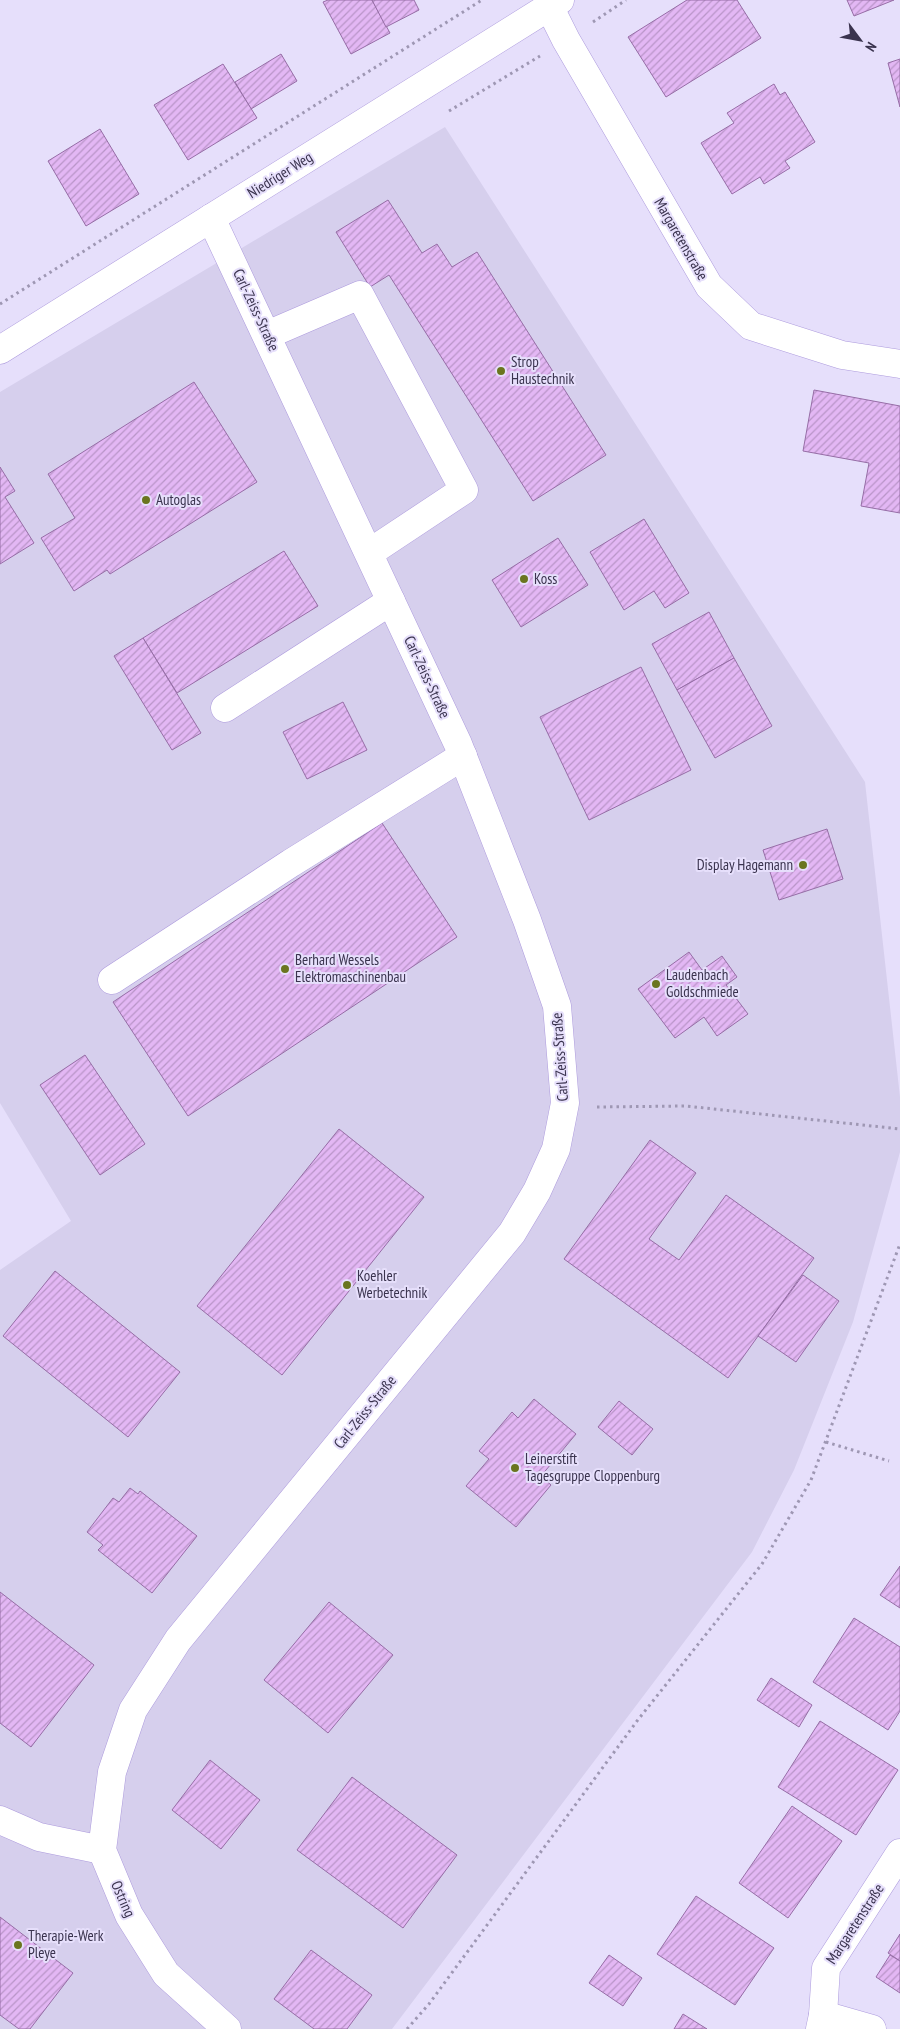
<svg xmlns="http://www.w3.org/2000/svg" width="900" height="2029" font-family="'PT Sans Narrow',sans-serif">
	<defs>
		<pattern id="building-hatch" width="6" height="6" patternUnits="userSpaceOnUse" patternTransform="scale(1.25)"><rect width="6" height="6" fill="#e3b7f4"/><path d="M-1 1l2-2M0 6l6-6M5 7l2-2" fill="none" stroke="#b995c8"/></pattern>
	</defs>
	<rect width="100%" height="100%" fill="#e6dffb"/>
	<path fill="#d6cfed" d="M445 127 865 782 900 1097V1152L853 1322 794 1470 752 1552 392 2029H0V1270L71 1221 0 1103V392Z"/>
	<g fill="url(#building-hatch)" stroke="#966da6">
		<path d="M328 0H372L390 33 351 54 323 2Z"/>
		<path d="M372 0H414L419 10 386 27Z"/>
		<path d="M687 0H737L761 38 666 97 628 37Z"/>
		<path d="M847 0H894L854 16Z"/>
		<path d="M281 54 297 81 251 109 235 82Z"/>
		<path d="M900 59V107L888 63Z"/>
		<path d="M223 64 257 118 188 160 154 105Z"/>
		<path d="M774 84 780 95 785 92 815 142 785 161 790 168 764 184 760 177 732 194 701 143 734 123 727 113Z"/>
		<path d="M100 129 139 194 86 226 48 161Z"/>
		<path d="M388 200 422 253 437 244 452 267 477 252 606 455 533 501 389 275 370 287 336 232Z"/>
		<path d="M194 382 257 482 110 574 107 570 74 591 41 538 75 518 48 474Z"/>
		<path d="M814 390 900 406V513L861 506 869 463 803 451Z"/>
		<path d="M0 467 15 491 5 497 34 543 0 564Z"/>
		<path d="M644 519 689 593 665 608 654 591 624 610 590 552Z"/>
		<path d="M558 538 588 585 521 627 492 580Z"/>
		<path d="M284 551 318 606 177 693 143 638Z"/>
		<path d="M709 612 734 658 677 690 652 644Z"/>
		<path d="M143 638 201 733 172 750 114 656Z"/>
		<path d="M734 658 772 726 715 758 677 690Z"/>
		<path d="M641 667 691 770 589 820 540 717Z"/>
		<path d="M343 702 367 750 307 779 283 732Z"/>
		<path d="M382 823 457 937 188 1116 113 1002Z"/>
		<path d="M827 829 843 879 779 900 763 850Z"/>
		<path d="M689 952 702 970 722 956 737 977 726 985 748 1014 717 1036 704 1017 675 1038 638 989Z"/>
		<path d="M85 1055 145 1144 100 1175 40 1085Z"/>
		<path d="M339 1129 424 1197 282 1375 197 1306Z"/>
		<path d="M650 1140 696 1173 649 1239 679 1260 726 1195 814 1258 728 1378 564 1259Z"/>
		<path d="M55 1271 180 1372 128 1437 3 1336Z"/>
		<path d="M803 1275 839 1301 796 1362 758 1336Z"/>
		<path d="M534 1399 576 1434 541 1476 551 1485 516 1527 466 1486 489 1459 479 1451 512 1412 518 1418Z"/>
		<path d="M619 1401 653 1429 632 1455 598 1427Z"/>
		<path d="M130 1488 138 1494 140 1491 197 1536 152 1593 98 1550 103 1545 87 1532 113 1498 119 1502Z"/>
		<path d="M900 1566V1608L880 1595Z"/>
		<path d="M0 1592 94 1665 31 1747 0 1723Z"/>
		<path d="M329 1602 393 1655 328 1733 264 1680Z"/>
		<path d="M854 1618 900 1647V1711L888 1730 813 1682Z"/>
		<path d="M771 1678 812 1705 799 1727 757 1700Z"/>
		<path d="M820 1721 898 1770 856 1835 778 1787Z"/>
		<path d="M210 1760 260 1800 221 1849 172 1810Z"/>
		<path d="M352 1777 457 1855 403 1928 297 1850Z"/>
		<path d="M792 1806 842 1841 788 1918 739 1883Z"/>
		<path d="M696 1896 774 1948 735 2005 657 1954Z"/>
		<path d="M0 1917 73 1973 30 2029H19L0 2015Z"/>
		<path d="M900 1934V1961L888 1953Z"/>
		<path d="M311 1950 372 1995 347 2029H314L274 1999Z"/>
		<path d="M609 1955 642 1978 623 2006 589 1983Z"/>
		<path d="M890 1955 900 1961V1993L876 1977Z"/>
		<path d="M683 2014 707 2029H674Z"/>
	</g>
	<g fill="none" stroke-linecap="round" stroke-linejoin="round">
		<defs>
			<g id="minor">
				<path d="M549 6 566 40 709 286 751 326 842 355 900 364"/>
				<path d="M211 218 458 744 527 920 557 1006 565 1103 556 1149 537 1191 512 1233 178 1640 133 1710 112 1772 102 1850 129 1915 166 1974 227 2029"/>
				<path d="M267 335 360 295 464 490 369 553"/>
				<path d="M0 350 560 0"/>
				<path d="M225 708 391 601"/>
				<path d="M112 980 291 863 463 756"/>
				<path d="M0 1820 39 1837 102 1850"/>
				<path d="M823 2015 872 2029"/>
				<path d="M820 2029 823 2015 826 1968 900 1853"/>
			</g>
		</defs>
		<use href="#minor" stroke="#ad9bdd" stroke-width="29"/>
		<g stroke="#9e97b3" stroke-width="3" stroke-dasharray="2.5 4" stroke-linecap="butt">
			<path d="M593 22 626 0"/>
			<path d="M449 111 540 56"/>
			<path d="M0 304 482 0"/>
			<path d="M597 1107 686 1106 900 1129"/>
			<path d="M826 1442 889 1461"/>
			<path d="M407 2029 429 2004 637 1721 762 1564 811 1480 900 1244"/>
		</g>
		<use href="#minor" stroke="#fff" stroke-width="28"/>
	</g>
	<g fill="#6a751f" stroke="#e6dffb" stroke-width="2">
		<circle cx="501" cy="371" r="5"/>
		<circle cx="146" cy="500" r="5"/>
		<circle cx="524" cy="579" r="5"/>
		<circle cx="803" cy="865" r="5"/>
		<circle cx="285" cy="969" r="5"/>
		<circle cx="656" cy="984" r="5"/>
		<circle cx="347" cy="1285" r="5"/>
		<circle cx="515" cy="1468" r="5"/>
		<circle cx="18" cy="1945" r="5"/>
	</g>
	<g text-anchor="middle" stroke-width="4" stroke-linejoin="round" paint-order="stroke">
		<g font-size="15" fill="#3a334e" stroke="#e6dffb">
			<text transform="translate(280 175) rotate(-32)" y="5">Niedriger Weg</text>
			<text transform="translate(681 239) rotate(60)" y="5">Margaretenstraße</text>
			<text transform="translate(256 310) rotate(65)" y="5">Carl-Zeiss-Straße</text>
			<text transform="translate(427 677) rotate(65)" y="5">Carl-Zeiss-Straße</text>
			<text transform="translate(560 1057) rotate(-94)" y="5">Carl-Zeiss-Straße</text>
			<text transform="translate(365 1412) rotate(-51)" y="5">Carl-Zeiss-Straße</text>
			<text transform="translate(123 1899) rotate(66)" y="5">Ostring</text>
			<text transform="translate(855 1924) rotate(-57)" y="5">Margaretenstraße</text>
		</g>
		<g font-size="15" fill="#3a334e" stroke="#e6dffb" text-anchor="start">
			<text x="511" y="367">Strop<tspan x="511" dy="17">Haustechnik</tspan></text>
			<text x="156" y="505">Autoglas</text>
			<text x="534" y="584">Koss</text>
			<text x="793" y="870" text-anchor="end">Display Hagemann</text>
			<text x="295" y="965">Berhard Wessels<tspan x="295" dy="17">Elektromaschinenbau</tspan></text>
			<text x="666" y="980">Laudenbach<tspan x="666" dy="17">Goldschmiede</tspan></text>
			<text x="357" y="1281">Koehler<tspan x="357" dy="17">Werbetechnik</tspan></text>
			<text x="525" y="1464">Leinerstift<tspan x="525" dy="17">Tagesgruppe Cloppenburg</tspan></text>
			<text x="28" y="1941">Therapie-Werk<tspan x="28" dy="17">Pleye</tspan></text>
		</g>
	</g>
	<g transform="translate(860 40) rotate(122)" stroke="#e6dffb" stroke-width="4" paint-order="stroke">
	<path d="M0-4L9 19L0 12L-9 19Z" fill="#3a334e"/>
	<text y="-8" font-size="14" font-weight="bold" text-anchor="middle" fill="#3a334e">N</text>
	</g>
</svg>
